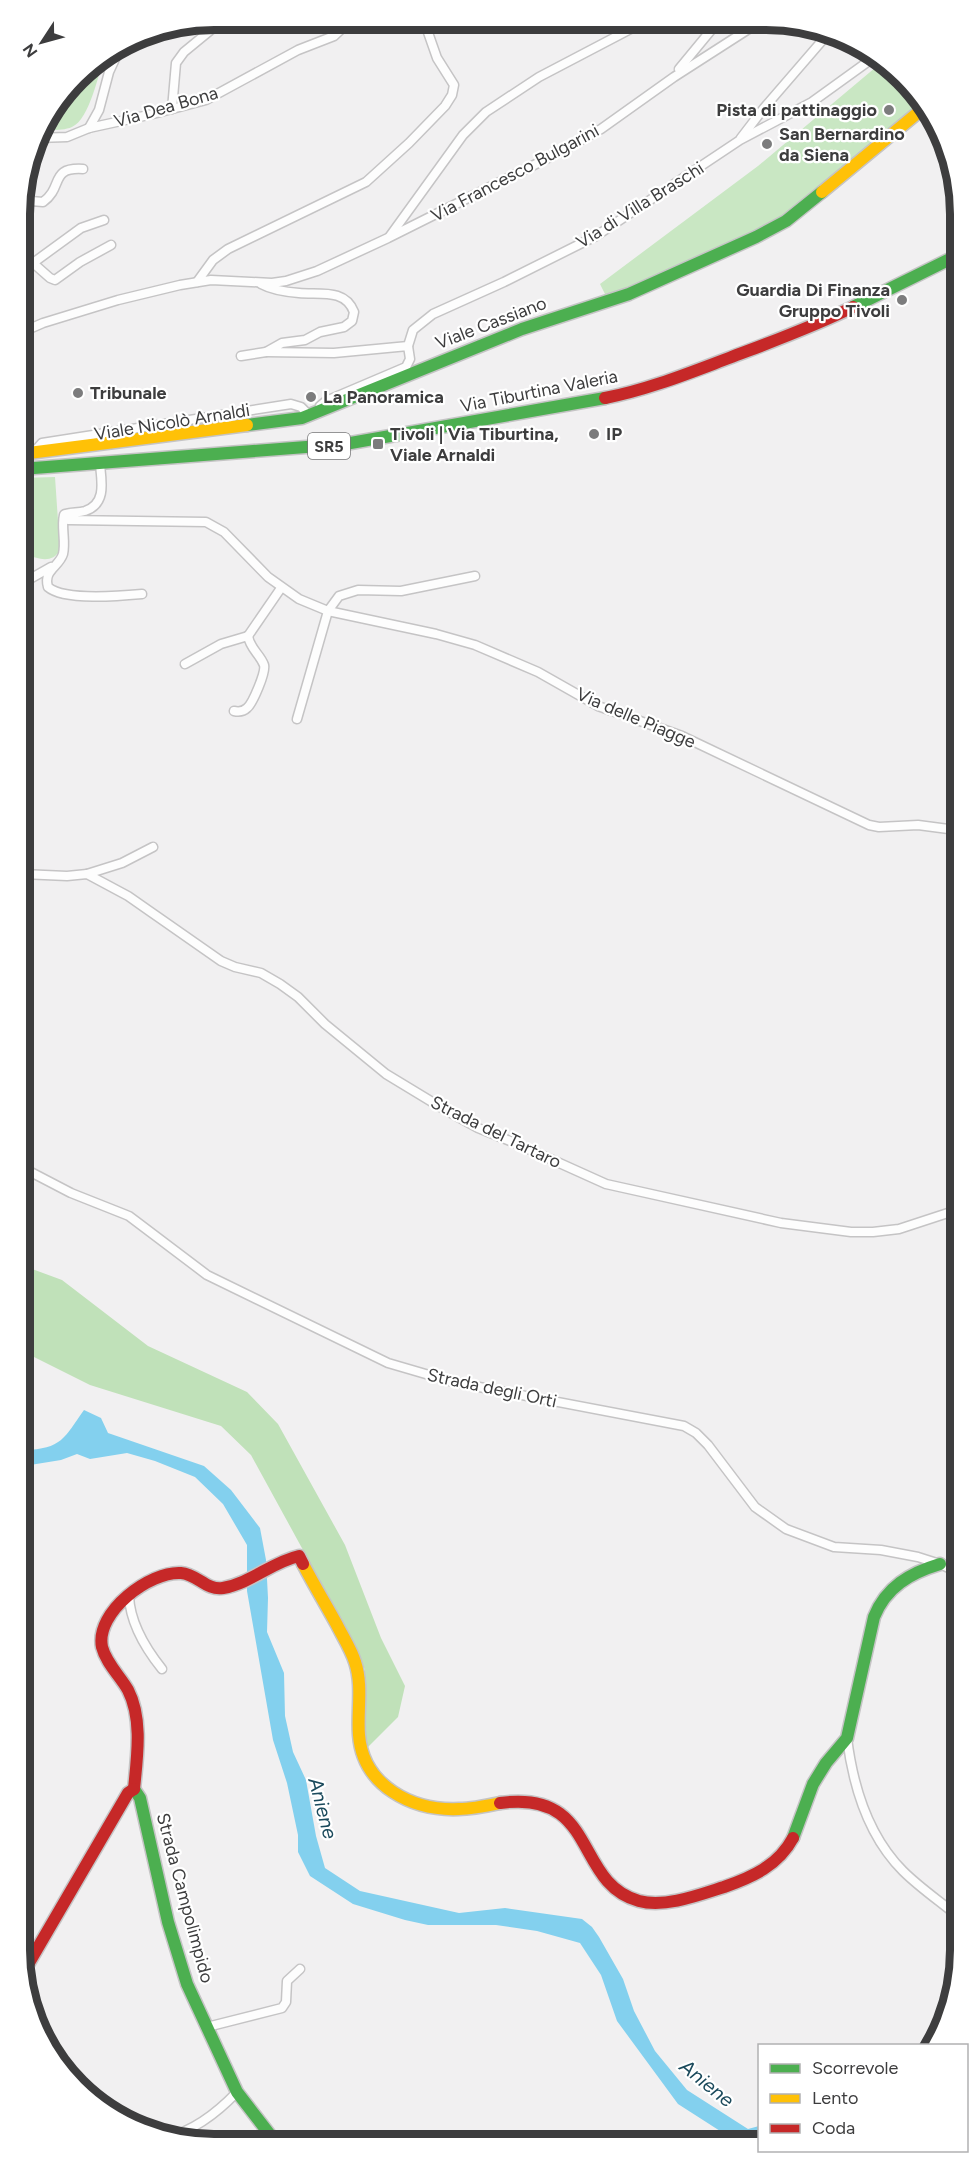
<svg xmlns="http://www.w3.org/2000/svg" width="980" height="2164" font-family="Figtree,sans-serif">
	<rect width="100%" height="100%" fill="#f1f0f1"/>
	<g fill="#c9e7c3">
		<path d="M105 56C98 74 90 119 72 127 63 131 49 130 39 130L86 68Z"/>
		<path d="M882 62 894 68 923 102 889 132 838 170 784 218 607 298 600 284 758 166Z"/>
		<path d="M55 477 60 550C51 566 35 557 21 553V478Z"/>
	</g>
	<path fill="#c0e1b9" d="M24 1266 62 1280 148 1346 247 1392 278 1424 345 1545 381 1638 405 1686 398 1717 368 1747 360 1741 365 1670 355 1645 251 1455 221 1426 90 1385 24 1352Z"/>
	<path fill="#83d0ee" d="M84 1410 101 1418 108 1433 204 1466 231 1490 260 1528 266 1560 268 1598 267 1632 284 1673 285 1716 293 1752 306 1780 316 1836 325 1868 360 1891 459 1913 505 1908 582 1919 592 1927 599 1937 623 1979 634 2011 655 2051 687 2090 748 2129 759 2126V2138H731L678 2104 617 2021 601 1975 580 1943 537 1931 496 1925H428L405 1920 353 1904 310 1876 298 1852V1835L287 1783 273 1740 247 1591V1545L223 1504 195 1477 155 1461 127 1453 90 1459 77 1454 61 1460 24 1466V1450C62 1449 64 1438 84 1410Z"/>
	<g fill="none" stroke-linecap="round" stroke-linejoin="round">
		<defs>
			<g id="street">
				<path d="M679 69 717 23"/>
				<path d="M172 109 176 63 184 52 223 20"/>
				<path d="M89 128 99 110 109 72 121 46"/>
				<path d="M37 138 67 137 89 128 153 114 206 100 298 50 334 36 351 20"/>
				<path d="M741 138 764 108 827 35"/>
				<path d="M22 193 31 201 43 202C64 187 49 167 83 169"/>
				<path d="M390 236 463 135 486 112 539 77 644 22"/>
				<path d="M20 252 33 263 81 228 104 220"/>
				<path d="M33 263 50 278 55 280 80 262 111 245"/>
				<path d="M197 282 213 260 228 249 366 182 409 143 445 106 452 95 454 85 437 58 424 21"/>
				<path d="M261 284C272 290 286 292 299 293 319 295 345 288 354 312L352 321 344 327 320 332 305 340 282 343 266 352 334 353 408 346 410 359 406 367 326 401 320 406 318 412"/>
				<path d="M20 333 43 323 118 300 180 285 211 280 272 283 286 281 317 271 388 238 562 151 601 129 674 77 758 23"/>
				<path d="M408 346 413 330 433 314 504 282 596 236 740 140 812 102 873 58"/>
				<path d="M241 356 266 352"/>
				<path d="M34 452 42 443 291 404 301 407 310 416"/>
				<path d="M100 465C102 483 106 504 85 511 78 513 72 512 65 514V517L68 520 206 522 224 532 268 577 299 599 328 611 436 634 475 645 538 672 598 706 682 736 869 825 879 827 918 825 956 830"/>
				<path d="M64 515C61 528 66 541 63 554 59 567 43 570 48 587 64 601 120 596 142 594"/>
				<path d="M21 584 51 567"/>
				<path d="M21 627 26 638 22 649"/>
				<path d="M248 636 281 588"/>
				<path d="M185 664 221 644 248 636"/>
				<path d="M234 711C239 712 243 712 247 708 253 703 266 672 264 665 260 654 250 649 248 636"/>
				<path d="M297 719 328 611 339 596 358 590 401 591 475 576"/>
				<path d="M22 874 67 876 87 874 128 896 221 961 235 967 261 973 280 984 298 997 325 1024 386 1074 447 1111 478 1128 515 1143 606 1184 781 1223 851 1232H873L899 1229 957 1210"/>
				<path d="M87 874 122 863 153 847"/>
				<path d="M23 1168 71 1193 129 1216 207 1275 388 1363 453 1382 684 1426 696 1433 708 1445 755 1507 786 1529 834 1547 881 1550 918 1557 940 1564 959 1573"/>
				<path d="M129 1596C130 1622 146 1649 162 1669"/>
				<path d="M847 1738C853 1786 868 1836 903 1871 920 1888 941 1902 960 1918"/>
				<path d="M207 2027 282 2008 286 2002 287 1981 300 1969"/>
				<path d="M168 2137C195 2130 217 2113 237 2092"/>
			</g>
			<g id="fast">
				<path d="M853 307 954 257"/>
				<path d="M247 425 302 418 522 329 629 294 756 237 786 221 822 192"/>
				<path d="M21 469 345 444 605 398"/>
				<path d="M134 1789 140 1798 168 1922 187 1984 237 2092 274 2140"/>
				<path d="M793 1838 813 1784 826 1763 847 1738 874 1617C886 1587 910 1573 940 1564"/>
			</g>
			<g id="slow">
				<path d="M822 192 926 106"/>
				<path d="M21 454 247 425"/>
				<path d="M303 1564C314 1585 326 1605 337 1625 343 1637 351 1649 355 1662 363 1686 357 1711 359 1735 363 1786 412 1811 459 1809 472 1809 486 1806 500 1803"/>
			</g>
			<g id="jam">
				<path d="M605 398C647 390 689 373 729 358 771 342 813 327 853 307"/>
				<path d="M134 1789C137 1758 143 1719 128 1690 120 1676 106 1663 102 1647 95 1612 150 1571 181 1573 197 1574 207 1591 223 1588 251 1583 272 1562 299 1556L303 1564"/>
				<path d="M500 1803C599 1789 573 1883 639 1901 665 1908 699 1895 724 1887 752 1877 778 1866 793 1838"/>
				<path d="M26 1968 128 1793 134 1789"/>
			</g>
		</defs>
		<use href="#street" stroke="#c5c4c5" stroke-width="11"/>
		<use href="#fast" stroke="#c5c4c5" stroke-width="15"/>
		<use href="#slow" stroke="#c5c4c5" stroke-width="15"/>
		<use href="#jam" stroke="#c5c4c5" stroke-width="15"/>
		<use href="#street" stroke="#fdfdfd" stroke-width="8"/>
		<use href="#fast" stroke="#4caf50" stroke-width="12"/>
		<use href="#slow" stroke="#ffc107" stroke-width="12"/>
		<use href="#jam" stroke="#c62828" stroke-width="12"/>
	</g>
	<g fill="#7c7c7d" stroke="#fff" stroke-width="2">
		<circle cx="889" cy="110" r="6"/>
		<circle cx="767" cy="144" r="6"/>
		<circle cx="902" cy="300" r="6"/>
		<circle cx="78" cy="393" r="6"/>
		<circle cx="311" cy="397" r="6"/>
		<circle cx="594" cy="434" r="6"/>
		<rect x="372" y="438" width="12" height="12" rx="3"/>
	</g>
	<g text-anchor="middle" stroke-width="4.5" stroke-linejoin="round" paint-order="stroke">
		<rect fill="#fff" stroke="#777778" stroke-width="1.5" x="308" y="433" width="42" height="26" rx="4.5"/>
		<g font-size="16" font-weight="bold" fill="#3d3d3e">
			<text x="329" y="452">SR5</text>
		</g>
		<g font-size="18" fill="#3d3d3e" stroke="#fff">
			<text transform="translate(166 107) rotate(-16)" y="6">Via Dea Bona</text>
			<text transform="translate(515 173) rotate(-28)" y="6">Via Francesco Bulgarini</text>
			<text transform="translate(640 205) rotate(-32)" y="6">Via di Villa Braschi</text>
			<text transform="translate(491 323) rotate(-21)" y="6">Viale Cassiano</text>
			<text transform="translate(539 391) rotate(-11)" y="6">Via Tiburtina Valeria</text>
			<text transform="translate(172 422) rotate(-9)" y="6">Viale Nicolò Arnaldi</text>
			<text transform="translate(636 718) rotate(23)" y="6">Via delle Piagge</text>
			<text transform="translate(496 1132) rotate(26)" y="6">Strada del Tartaro</text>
			<text transform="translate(492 1388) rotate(12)" y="6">Strada degli Orti</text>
			<text transform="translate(185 1898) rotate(75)" y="6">Strada Campolimpido</text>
		</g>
		<g font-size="18" font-weight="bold" fill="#3d3d3e" stroke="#fff" text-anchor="start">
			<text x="877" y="116" text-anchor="end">Pista di pattinaggio</text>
			<text x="779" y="140">San Bernardino<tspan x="779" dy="21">da Siena</tspan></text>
			<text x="890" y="296" text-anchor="end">Guardia Di Finanza<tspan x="890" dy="21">Gruppo Tivoli</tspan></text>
			<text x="90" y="399">Tribunale</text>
			<text x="323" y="403">La Panoramica</text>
			<text x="390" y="440">Tivoli | Via Tiburtina,<tspan x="390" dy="21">Viale Arnaldi</tspan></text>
			<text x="606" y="440">IP</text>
		</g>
		<g font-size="20" font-style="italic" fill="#1b4a5c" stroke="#fff">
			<text transform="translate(323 1808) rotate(75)" y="7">Aniene</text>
			<text transform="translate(707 2083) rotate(39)" y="7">Aniene</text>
		</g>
	</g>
	<path d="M0 0H980V2164H0ZM214 30H766A184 184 0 0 1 950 214V1950A184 184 0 0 1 766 2134H214A184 184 0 0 1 30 1950V214A184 184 0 0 1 214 30Z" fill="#fff" fill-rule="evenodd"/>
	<path fill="none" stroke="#3d3d3e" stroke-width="8" d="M214 30H766A184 184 0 0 1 950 214V1950A184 184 0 0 1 766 2134H214A184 184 0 0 1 30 1950V214A184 184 0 0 1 214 30Z"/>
	<rect x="758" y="2044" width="210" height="108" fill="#ffffff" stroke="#b1b1b2" stroke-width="1.5"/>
	<rect x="770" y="2064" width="30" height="9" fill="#4caf50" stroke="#b1b1b2" stroke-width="1.5"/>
	<text x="812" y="2074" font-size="18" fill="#3d3d3e">Scorrevole</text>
	<rect x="770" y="2094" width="30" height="9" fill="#ffc107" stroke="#b1b1b2" stroke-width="1.5"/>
	<text x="812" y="2104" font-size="18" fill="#3d3d3e">Lento</text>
	<rect x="770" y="2124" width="30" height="9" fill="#c62828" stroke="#b1b1b2" stroke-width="1.5"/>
	<text x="812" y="2134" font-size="18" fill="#3d3d3e">Coda</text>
	<g transform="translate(42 42) rotate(234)" stroke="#ffffff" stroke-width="4.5" paint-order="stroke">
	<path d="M0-4.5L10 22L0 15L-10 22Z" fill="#3d3d3e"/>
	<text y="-9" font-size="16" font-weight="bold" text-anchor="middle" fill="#3d3d3e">N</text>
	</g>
</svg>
